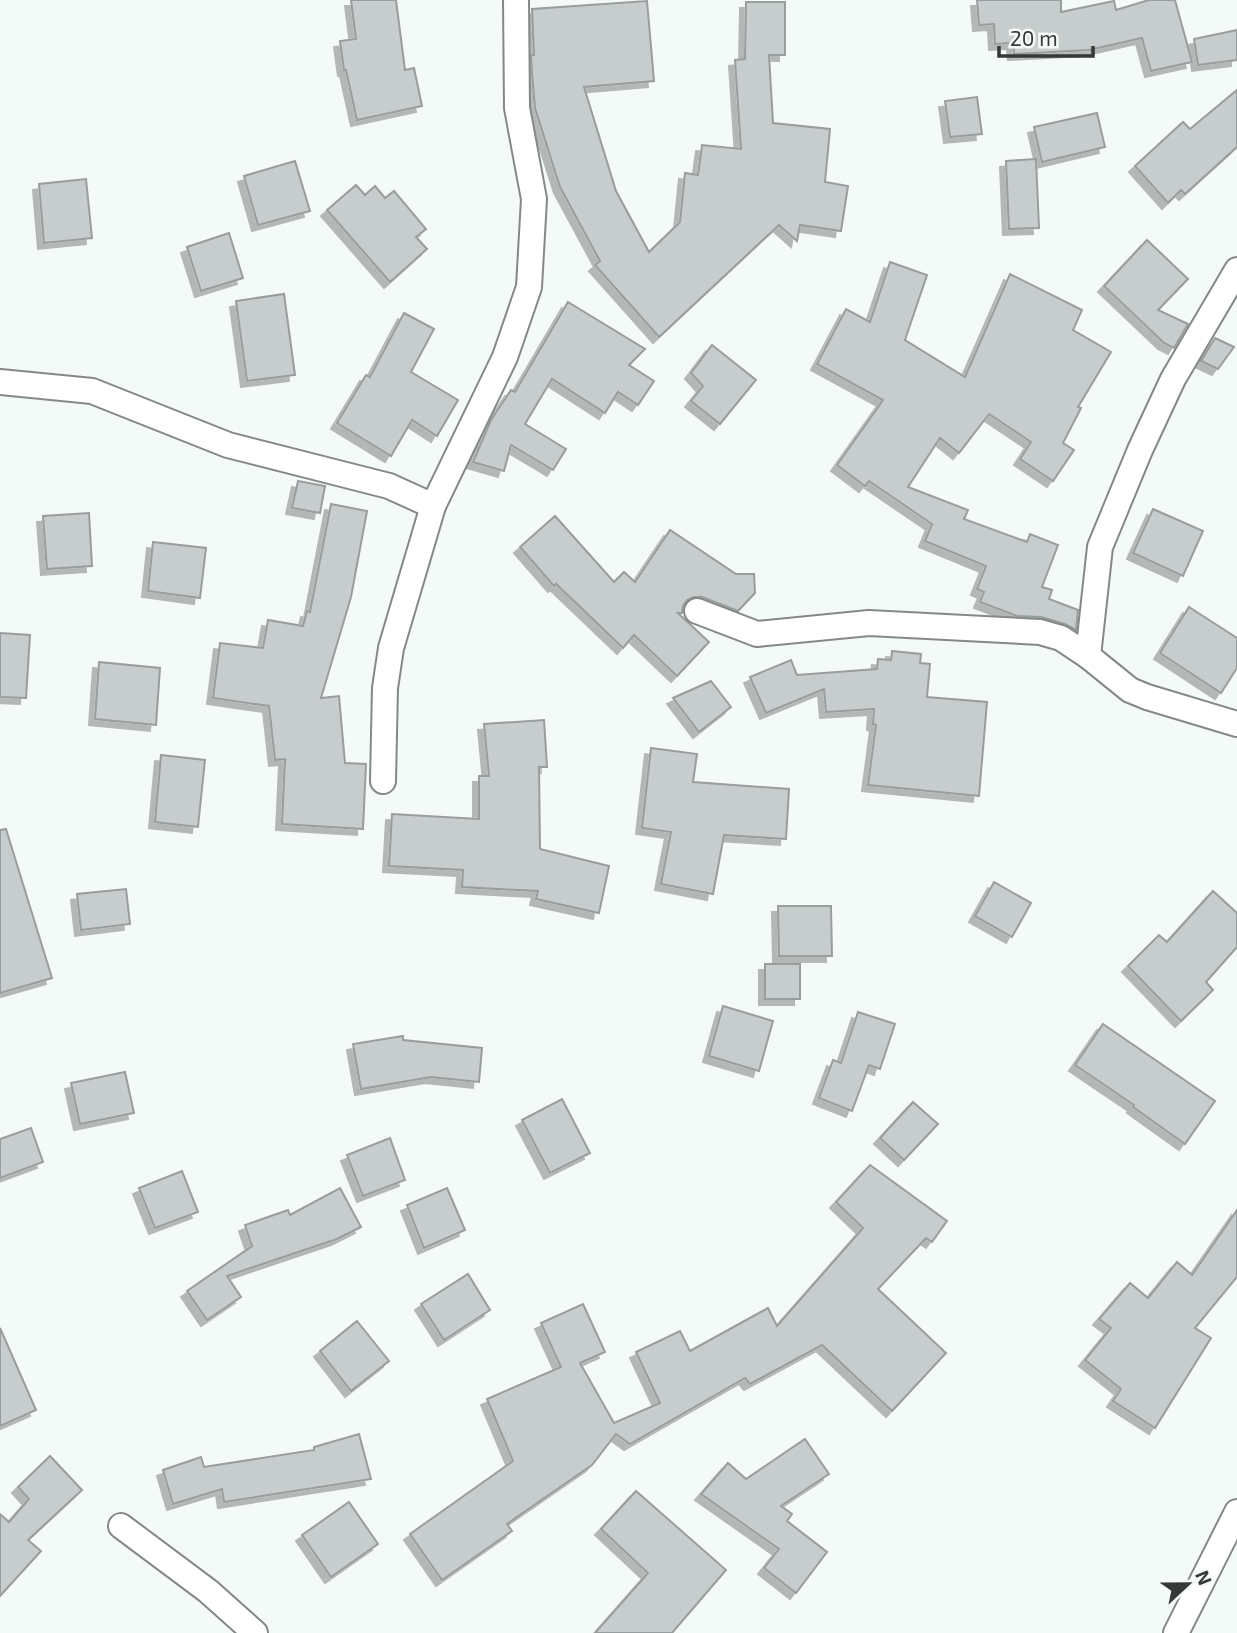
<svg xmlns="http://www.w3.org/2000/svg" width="1237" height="1633" font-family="'Exo 2',sans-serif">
	<defs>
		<filter id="shadow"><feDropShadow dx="-6" dy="6" stdDeviation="0" flood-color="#0004"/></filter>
	</defs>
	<rect width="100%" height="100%" fill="#f4faf8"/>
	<g fill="#c7cccd" stroke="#989d9e" stroke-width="2" filter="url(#shadow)">
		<path d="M351 0H396L405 70 414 68 422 106 357 120 346 70H344L340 41 356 39Z"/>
		<path d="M977 0H1061V12L1114 1 1116 10 1149 0H1175L1192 62 1151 71 1142 38 1089 50 1014 54 1013 43 995 44 994 24 979 25Z"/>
		<path d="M647 1 654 81 584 87 616 191 649 252 680 222 685 173 698 175 702 145 741 149 735 60 745 59 746 2H785V55H769L773 123 830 129 825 182 848 186 841 231 800 225 797 241 779 225 659 337 595 265 600 261 560 187 535 108 532 74 531 55H534L532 9Z"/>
		<path d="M1237 30V60L1198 65 1194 39Z"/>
		<path d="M1237 90V147L1185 194 1181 190 1168 203 1135 166 1183 122 1190 129Z"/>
		<path d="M977 97 982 134 950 137 945 101Z"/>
		<path d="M1097 113 1105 147 1042 162 1034 127Z"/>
		<path d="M1036 159 1039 228 1009 229 1006 161Z"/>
		<path d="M295 161 310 211 258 225 244 176Z"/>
		<path d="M86 179 92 238 44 243 39 184Z"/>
		<path d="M356 185 365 195 375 186 385 198 394 191 426 229 416 237 427 249 390 282 327 210Z"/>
		<path d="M229 233 243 278 201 291 187 247Z"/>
		<path d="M1147 240 1188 279 1158 310 1188 324 1174 348 1164 343 1104 286Z"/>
		<path d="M890 262 927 275 905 340 965 377 1010 274 1082 310 1073 330 1111 352 1078 407 1081 408 1063 443 1074 450 1053 481 1020 459 1031 442 989 414 959 453 940 438 908 487 968 510 964 519 1027 542 1030 534 1058 545 1042 587 1052 590 1049 599 1078 610 1076 630 1065 624 1041 617 1017 616 980 602 984 592 977 589 986 566 925 541 932 524 869 481 865 486 837 465 883 400 817 364 846 309 870 322Z"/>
		<path d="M284 294 295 375 247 381 236 301Z"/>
		<path d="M568 302 645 349 629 365 654 381 638 405 618 392 605 413 552 379 525 424 566 449 553 470 511 445 504 471 473 462 491 420 511 390 515 392Z"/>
		<path d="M404 313 434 329 411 372 458 400 437 436 412 420 391 456 337 423 366 375 370 377Z"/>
		<path d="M1215 338 1234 347 1218 369 1201 361Z"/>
		<path d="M712 345 756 380 720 424 691 401 703 386 691 373Z"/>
		<path d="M298 481 325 486 320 513 292 508Z"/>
		<path d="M331 504 367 511 351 597 321 698 339 696 345 763 366 764 363 829 282 824 285 759 275 760 269 706 213 698 220 643 263 648 268 620 303 626 307 611 310 612Z"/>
		<path d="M1153 509 1203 531 1183 576 1133 553Z"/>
		<path d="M89 513 92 566 47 569 43 516Z"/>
		<path d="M555 516 614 582 624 572 635 582 670 530 736 574H754L755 593 738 611 702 597H694L687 600 683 606 682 613H678L709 642 677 676 634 635 623 648 556 584 554 586 520 547Z"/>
		<path d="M153 542 206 548 200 598 148 591Z"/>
		<path d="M1189 607 1237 638V668L1221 693 1160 653Z"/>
		<path d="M0 633 30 635 26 698 0 697Z"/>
		<path d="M892 651 921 654 920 663 930 664 927 697 987 702 979 796 868 785 876 725 873 724 874 709 826 712 824 689 766 713 750 677 791 660 797 675 877 669 878 659 891 660Z"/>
		<path d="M99 662 160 668 156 725 95 719Z"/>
		<path d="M711 681 731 707 699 732 673 698Z"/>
		<path d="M544 720 547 767H539L540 849 609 866 599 913 536 899 538 891 462 887 463 870 389 866 392 814 479 819V776H489L484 724Z"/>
		<path d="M651 748 697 754 693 782 789 789 786 839 724 835 713 894 661 884 671 832 642 828Z"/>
		<path d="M161 755 205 760 198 827 155 822Z"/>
		<path d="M6 829 52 978 0 993V830Z"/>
		<path d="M994 882 1031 903 1012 937 975 916Z"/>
		<path d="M126 889 130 924 81 930 77 894Z"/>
		<path d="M1213 891 1237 913V947L1206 982 1213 990 1181 1021 1128 966 1159 935 1167 942Z"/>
		<path d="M778 906H831L832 956H779Z"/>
		<rect x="765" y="964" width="35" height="35"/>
		<path d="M723 1006 773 1021 759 1071 709 1056Z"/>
		<path d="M858 1012 895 1024 880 1069 869 1065 852 1111 819 1098 833 1060 841 1063Z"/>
		<path d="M1103 1024 1215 1101 1185 1144 1133 1107 1134 1105 1075 1065Z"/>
		<path d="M403 1036V1040L482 1048 479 1082 431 1077 361 1089 353 1044Z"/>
		<path d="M125 1072 134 1113 80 1124 71 1083Z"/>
		<path d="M562 1099 590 1153 550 1173 522 1120Z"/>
		<path d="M913 1102 938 1124 904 1160 880 1138Z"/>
		<path d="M31 1128 43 1162 0 1178V1139Z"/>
		<path d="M390 1138 405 1180 363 1196 347 1155Z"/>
		<path d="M870 1165 947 1221 932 1242 926 1238 878 1289 946 1353 892 1411 822 1345 750 1384 745 1378 630 1444 616 1434 592 1465 507 1524 512 1531 442 1580 410 1534 513 1461 487 1399 561 1367 541 1323 583 1304 605 1352 580 1363 614 1423 660 1403 636 1352 680 1331 690 1351 768 1308 777 1326 863 1228 836 1202Z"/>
		<path d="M182 1171 198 1212 155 1228 139 1188Z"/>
		<path d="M340 1188 361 1227 337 1239 227 1276 241 1297 207 1320 187 1291 252 1246 245 1225 288 1210 290 1215Z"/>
		<path d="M447 1188 465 1230 424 1248 407 1205Z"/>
		<path d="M1237 1210V1277L1195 1328 1211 1338 1155 1428 1113 1401 1121 1389 1085 1360 1111 1328 1099 1319 1130 1283 1148 1298 1177 1262 1192 1275Z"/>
		<path d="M468 1274 490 1310 444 1340 421 1304Z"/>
		<path d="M357 1321 389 1361 351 1391 320 1351Z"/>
		<path d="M0 1328 36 1410 0 1426Z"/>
		<path d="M359 1434 371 1479 224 1502 222 1489 173 1504 163 1470 201 1457 204 1467 314 1450V1447Z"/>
		<path d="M805 1439 829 1474 781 1506 792 1514 787 1521 827 1552 796 1593 764 1568 779 1549 701 1494 728 1463 746 1479Z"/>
		<path d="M50 1456 82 1490 28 1540 41 1551 0 1596V1514L9 1522 29 1499 18 1487Z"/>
		<path d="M636 1491 726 1570 672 1633H595L648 1573 601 1529Z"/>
		<path d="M349 1502 378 1544 331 1577 302 1535Z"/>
	</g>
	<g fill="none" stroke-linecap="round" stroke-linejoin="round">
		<defs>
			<g id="street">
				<path d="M0 382 92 391 228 445 389 486 433 506"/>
				<path d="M697 611 757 634 869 623 1040 632 1061 638 1088 656 1130 690 1147 697 1237 724"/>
				<path d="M1088 656 1100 547 1140 450 1173 379 1237 270"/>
				<path d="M383 781 385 688 391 648 433 506 505 357 529 287 534 199 517 108 516 0"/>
				<path d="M121 1526 208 1591 255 1633"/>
				<path d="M1176 1633 1237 1512"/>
			</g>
		</defs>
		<use href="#street" stroke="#848988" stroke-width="28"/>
		<use href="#street" stroke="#fff" stroke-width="24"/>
	</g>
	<g transform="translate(1188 1584) rotate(68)" stroke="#f4faf8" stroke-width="5" paint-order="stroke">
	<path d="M0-5L12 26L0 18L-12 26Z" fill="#373939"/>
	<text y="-10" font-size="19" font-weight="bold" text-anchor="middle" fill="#373939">N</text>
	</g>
	<path d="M999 46v10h94v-10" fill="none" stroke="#373939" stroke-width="3.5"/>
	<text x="1010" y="46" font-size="21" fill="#373939" stroke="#f4faf8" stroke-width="5" paint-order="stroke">20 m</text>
</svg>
